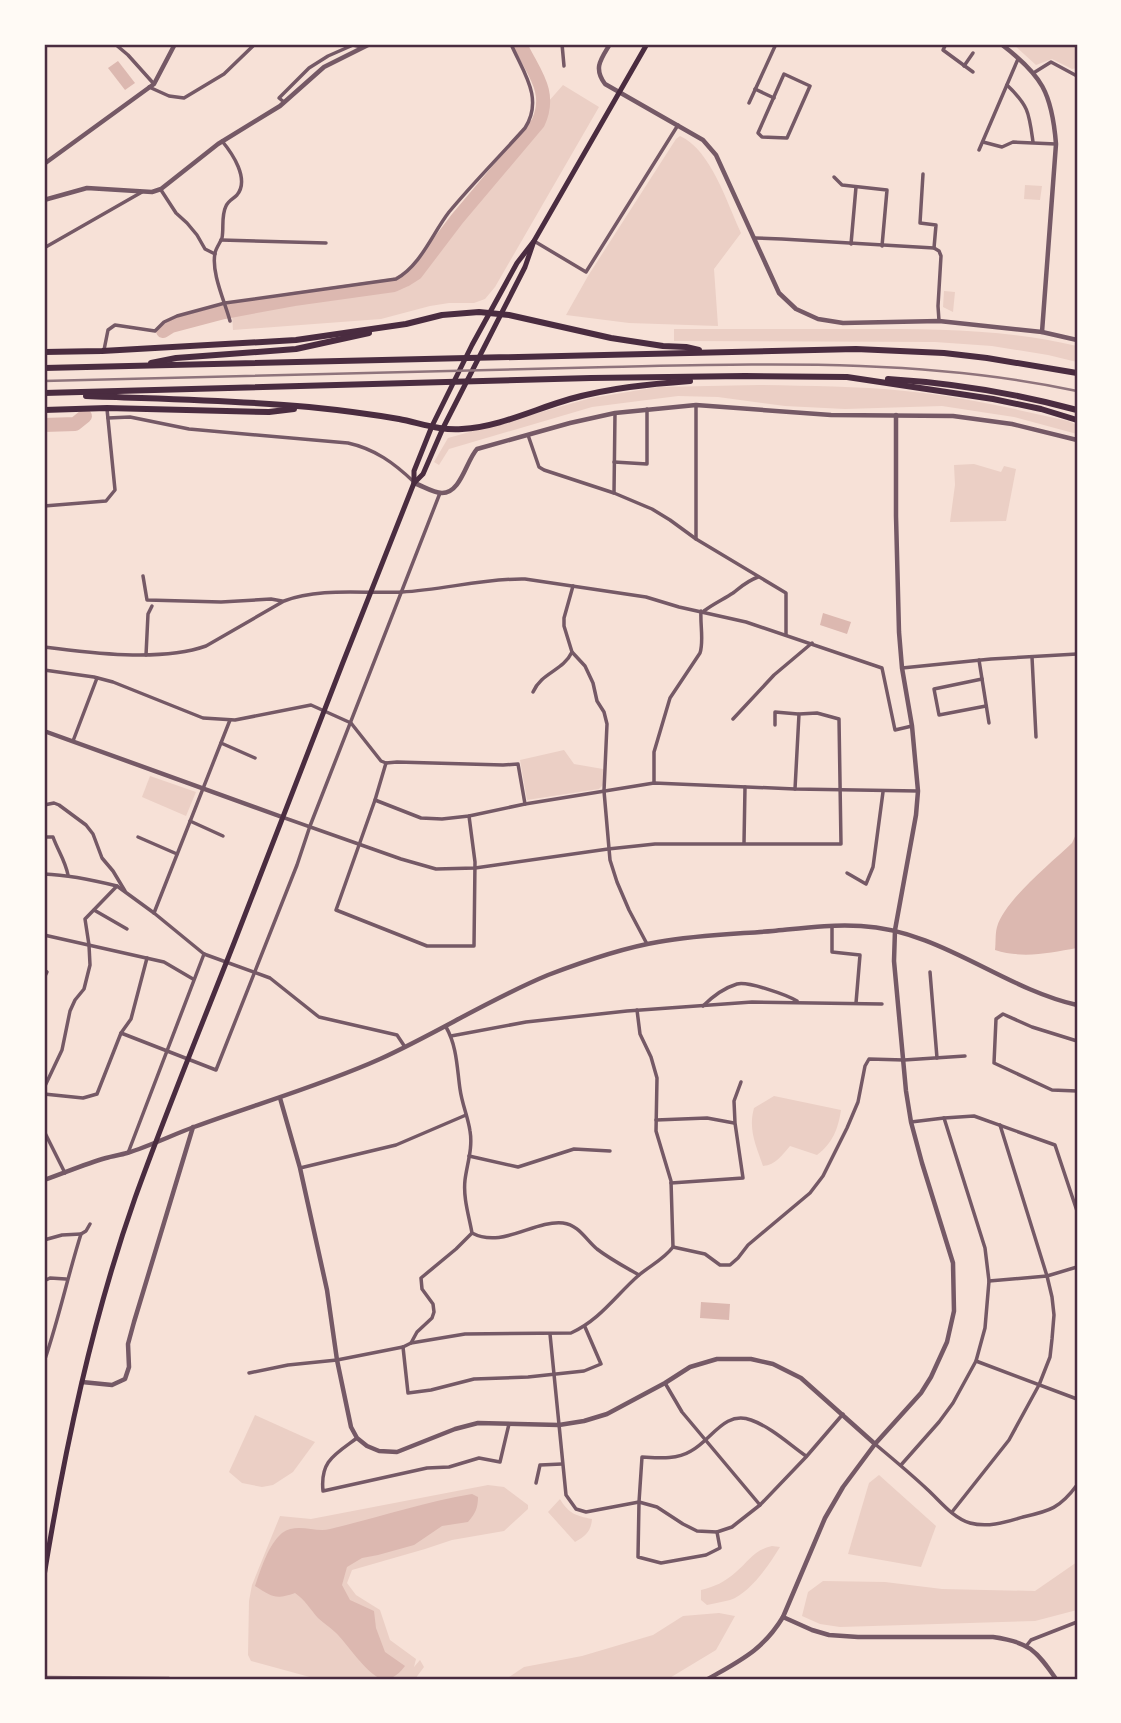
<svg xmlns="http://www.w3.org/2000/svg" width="1121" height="1723" font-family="Raleway,sans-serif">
	<rect width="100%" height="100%" fill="#f7e1d7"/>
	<g fill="#ebcfc5">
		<path d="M1013 44H1077V68L1072 69 1052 59 1036 65Z"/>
		<path d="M563 85 599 107 495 287 485 299 474 303H449L430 306 381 319 233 330 232 313 399 289 421 273 457 224 539 128 545 115 548 102Z"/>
		<path d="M680 136C711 150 727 203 741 233L714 269 718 326 629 323 566 315 588 276 676 139Z"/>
		<path d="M1025 185 1042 186 1040 200 1024 199Z"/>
		<path d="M944 291 955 292 953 312 943 307Z"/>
		<path d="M674 329C736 329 798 329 860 329 933 329 1006 329 1077 346V362L1048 355 992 346 935 342 674 341Z"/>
		<path d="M759 385C808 386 856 386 905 391 960 396 1014 409 1068 421L1077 425V434L1014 417 942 406 845 409 785 406 718 397 678 396 592 407 449 449 439 465 434 462 448 438 591 398 658 387Z"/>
		<path d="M974 464 1001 472 1004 466 1016 469 1006 521 950 522 955 485 954 465Z"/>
		<path d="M564 750 574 764 603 769V785L599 789 527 800 520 760Z"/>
		<path d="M150 776 196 792 186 816 142 797Z"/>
		<path d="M774 1096 841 1110C838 1129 833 1143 817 1155L790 1146C782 1155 776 1165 763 1166 756 1145 748 1130 754 1108Z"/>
		<path d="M255 1415 315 1442 293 1472 273 1485 262 1487 242 1483 229 1472Z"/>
		<path d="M879 1475 936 1526 921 1567 848 1554 869 1483Z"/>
		<path d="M488 1485 504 1487 528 1505V1509L504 1531 452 1540 425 1549 352 1570 347 1583 356 1595 380 1610 390 1640 416 1659 414 1667 420 1660 424 1667 415 1679H317L251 1661 248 1655 249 1601 252 1585 280 1516 311 1519Z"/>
		<path d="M560 1499C568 1513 576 1516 592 1519 591 1531 586 1536 575 1542L548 1512Z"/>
		<path d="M772 1546 780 1547C769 1565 750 1593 730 1600 723 1602 715 1603 707 1605L701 1600V1590C714 1587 725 1582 736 1572 749 1561 754 1550 772 1546Z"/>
		<path d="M1077 1562V1610L1035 1621 840 1627 820 1624 802 1616 808 1592 823 1581 885 1582 942 1589 1035 1591Z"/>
		<path d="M719 1613 735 1616 716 1650 668 1679H506L524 1667 582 1656 653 1635 683 1616Z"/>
	</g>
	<g fill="#dcb8b0">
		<path d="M118 61 135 83 125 90 108 68Z"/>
		<path d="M823 613 851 622 847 634 820 625Z"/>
		<path d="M1077 832V948C1049 953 1023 959 995 950 996 943 995 934 997 927 1005 900 1050 864 1072 843Z"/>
		<path d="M701 1302 730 1304 729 1320 700 1318Z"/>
		<path d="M472 1494 478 1497C478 1508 475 1514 468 1522L442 1526 414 1545 378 1555 362 1558 347 1567 342 1585 350 1600 374 1611 376 1628 385 1652 405 1666C400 1673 391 1681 382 1679 367 1675 347 1643 335 1632 330 1627 323 1623 318 1618 310 1609 305 1600 295 1593 275 1600 273 1597 255 1586 261 1569 268 1545 282 1533 297 1522 315 1533 330 1529 377 1518 424 1502 472 1494Z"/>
	</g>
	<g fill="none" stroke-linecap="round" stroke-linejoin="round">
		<g stroke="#dcb8b0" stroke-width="14">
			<path d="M163 331 171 326 224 312 294 299 394 285 405 280 416 273 457 219 538 123C553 91 532 71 520 44"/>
			<path d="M44 425 75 424 85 416"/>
		</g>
		<g stroke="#755966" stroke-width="3.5">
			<path d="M115 44 128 55 154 84"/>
			<path d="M562 44 564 66"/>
			<path d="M946 44 943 50 973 72"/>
			<path d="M964 66 973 53"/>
			<path d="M1035 72 1051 62 1077 76"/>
			<path d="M784 74 810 86 787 138 762 137 758 133Z"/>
			<path d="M1007 85C1029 106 1029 113 1033 142"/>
			<path d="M149 87 169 96 184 98 224 74 255 44"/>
			<path d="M755 89 774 98"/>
			<path d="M284 102 279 98 309 68 328 56 353 45 362 47"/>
			<path d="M749 103 776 44"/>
			<path d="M222 141C232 153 250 179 237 195 233 199 228 201 226 206 221 216 224 228 222 238 220 243 216 248 215 253 211 273 225 302 230 321"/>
			<path d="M983 142 1002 147 1013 142 1056 144"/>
			<path d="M979 150 1018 59"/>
			<path d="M923 174 920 223 936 225 934 248"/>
			<path d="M834 177 842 185 887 190 882 246"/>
			<path d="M161 190 176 213 187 223 197 235 205 249 215 254"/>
			<path d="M755 238 782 239 934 248 939 251 941 256 938 306 939 321"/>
			<path d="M221 240 326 243"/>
			<path d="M534 241 586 272 678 125"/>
			<path d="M851 244 856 187"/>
			<path d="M44 248 142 192"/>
			<path d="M104 350 108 330 115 325 155 331 164 322 177 316 225 303 396 279C421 265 432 234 449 212 473 183 500 156 525 128 544 98 523 72 511 44"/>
			<path d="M108 418 130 417 189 429 348 443C375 449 394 463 414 482"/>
			<path d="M528 435 539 467 544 470 614 493 652 509 670 520 696 539 786 593V635"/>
			<path d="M614 462 647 464V409"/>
			<path d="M614 493 615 413"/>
			<path d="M44 506 106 501 115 490 107 409"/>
			<path d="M696 539V405"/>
			<path d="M143 576 147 600 221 602 271 599 282 601"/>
			<path d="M573 586 564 618V626L572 652 585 666 593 683 597 701 604 712 607 724 604 791 610 860 617 882 629 910 647 944"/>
			<path d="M704 611C713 604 724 599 733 593 742 586 747 581 758 577"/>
			<path d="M44 647C90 653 161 662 206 646L284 601C320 587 365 594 402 592 443 590 484 578 525 579L646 597 679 607 746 622 879 667 882 668 895 730 912 726"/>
			<path d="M146 655 148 614 152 606"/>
			<path d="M1032 657 1036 737"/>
			<path d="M979 660 989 723"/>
			<path d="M902 668 991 659 1077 654"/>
			<path d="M44 670 94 677 113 682 203 718 235 720 311 705 351 723 381 761 386 763 397 762 503 765 518 764 525 804"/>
			<path d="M982 679 934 689 939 715 986 706"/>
			<path d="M533 692C542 672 563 671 572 652"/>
			<path d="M733 719 774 675 812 643"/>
			<path d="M775 725V712L798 714"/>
			<path d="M73 741 97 678"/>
			<path d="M221 743 255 758"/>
			<path d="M386 763 375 800 336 910 427 946H474L475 862 469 816"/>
			<path d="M654 783V752L670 698 700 653C704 641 700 625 701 611"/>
			<path d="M375 800 421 818 442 819 469 816 525 804 654 783 795 789 918 791"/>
			<path d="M44 805 54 803 59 805 86 825 93 834 102 858 113 871 125 891"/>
			<path d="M282 817 401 859 436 869 475 868 608 849 655 844H841L839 719 817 713 799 714 795 789"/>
			<path d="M190 821 223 836"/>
			<path d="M44 837H53C58 851 65 860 68 875"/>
			<path d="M138 837 177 854"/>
			<path d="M744 843 745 787"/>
			<path d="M847 873 866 884 873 867 883 792"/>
			<path d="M44 874C69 875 93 880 117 886"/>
			<path d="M94 910 127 929"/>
			<path d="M154 913 230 720"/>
			<path d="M832 926V952L860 955 856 1003"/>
			<path d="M44 935 164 962 193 979"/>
			<path d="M44 970 47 972 44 978"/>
			<path d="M930 972 937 1058"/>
			<path d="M703 1006C712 997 724 988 737 984 748 981 787 995 797 1001"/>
			<path d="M446 1027C457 1046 457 1068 460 1089 462 1104 468 1117 470 1131 473 1148 467 1164 465 1180 463 1198 469 1216 472 1233 502 1249 534 1220 563 1223 579 1225 586 1240 597 1249 610 1259 625 1267 639 1275"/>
			<path d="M121 1033 216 1070 297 865 310 826 440 493"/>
			<path d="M451 1036 526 1022 627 1011 752 1002 882 1004"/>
			<path d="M1077 1041 1032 1027 1003 1014 996 1019 994 1063 1052 1090 1077 1091"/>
			<path d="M44 1088 62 1050 70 1011 75 1000 84 989 90 965 89 945 85 919 117 886 154 913 204 954 270 978 319 1017 397 1035 405 1047"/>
			<path d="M44 1094 83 1098 97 1094 121 1033 131 1019 147 958"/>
			<path d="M656 1120 707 1118 734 1123"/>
			<path d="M911 1122 944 1118 974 1116 1055 1145 1077 1211"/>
			<path d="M44 1131 65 1173"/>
			<path d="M128 1153 204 954"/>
			<path d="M469 1156 518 1167 574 1149 610 1151"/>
			<path d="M300 1168 396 1145 466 1115"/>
			<path d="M671 1183 743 1178 735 1123 734 1101 741 1082"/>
			<path d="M44 1240 62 1235 81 1234"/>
			<path d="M673 1247 705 1254 720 1265H730L738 1258 748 1245 810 1193 823 1176 847 1128 858 1102 865 1066 869 1059 904 1060 965 1056"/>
			<path d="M44 1281 50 1278 66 1279"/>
			<path d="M989 1281 1047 1276 1077 1267"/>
			<path d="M550 1334 566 1495 576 1509 586 1512 639 1502 657 1507 683 1524 697 1531 717 1532 732 1527 760 1505 806 1457 843 1414"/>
			<path d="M411 1343 417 1332 432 1318 434 1312 433 1304 422 1289 421 1278 456 1249 472 1233"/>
			<path d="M403 1347 408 1393 431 1390 474 1379 528 1377 584 1371 601 1364 585 1327"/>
			<path d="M44 1358 45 1359C59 1318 68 1275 81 1234L86 1231 90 1224"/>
			<path d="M976 1361 1077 1399"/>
			<path d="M249 1373 288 1365 337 1360 403 1347 411 1343 465 1334 571 1333C600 1320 616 1295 639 1275 651 1265 664 1259 673 1247L671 1181 656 1131 657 1078 651 1057 640 1034 637 1010"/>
			<path d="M665 1383 682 1412 760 1505"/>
			<path d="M357 1438C334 1455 320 1461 323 1491L427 1468 449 1467 479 1458 500 1462 509 1424"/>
			<path d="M875 1444C893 1459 911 1474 928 1490 940 1501 954 1519 970 1523 988 1528 1006 1522 1023 1517 1050 1511 1060 1508 1077 1485"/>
			<path d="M901 1465 939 1422 953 1403 976 1361 985 1328 989 1281 985 1248 944 1118"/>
			<path d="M536 1483 540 1465 562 1464"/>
			<path d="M952 1512 1009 1440 1039 1385 1050 1357 1052 1339 1054 1315 1052 1297 1047 1276 1000 1125"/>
			<path d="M717 1532 720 1548 706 1555 661 1563 638 1557 639 1502 642 1457C659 1458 676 1460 691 1451 711 1441 724 1410 751 1420 771 1427 789 1444 806 1456"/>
			<path d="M1027 1645 1031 1640 1077 1622"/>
		</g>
		<g stroke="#755966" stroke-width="4.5">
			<path d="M610 44C601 59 593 68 605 84L703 140 716 155 779 293 796 309 818 319 843 323 939 321 1042 332 1077 340"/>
			<path d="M1001 44C1042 75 1052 93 1056 144L1042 332"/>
			<path d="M44 164 154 84 175 44"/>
			<path d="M44 200 87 188 152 192 161 189 218 144 280 106 324 67 370 44"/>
			<path d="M414 483C423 486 433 493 442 493 461 493 466 461 477 449L570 423 615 413 696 405 831 415 953 416 1012 424 1077 440"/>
			<path d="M44 731 282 817"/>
			<path d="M280 1098 300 1168 327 1290 337 1360 351 1427 357 1438 367 1446 379 1451 397 1452 455 1429 478 1423 559 1425 584 1421 607 1414 665 1383 690 1367 717 1359H751L773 1364 801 1378 875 1444"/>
			<path d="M44 1180C64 1173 85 1164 106 1158 113 1156 120 1155 127 1153 150 1146 172 1135 194 1127 256 1104 320 1086 380 1059 437 1033 490 999 548 975 582 962 622 948 658 942 696 935 735 934 773 931 803 928 832 924 861 926 940 930 1002 988 1077 1005"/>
			<path d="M82 1382 112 1385 125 1379 129 1367 128 1344 134 1322 193 1127"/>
			<path d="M783 1617 812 1630 829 1635 858 1637H993C1029 1642 1036 1650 1056 1679"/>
			<path d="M44 1678 169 1679"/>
			<path d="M708 1679C741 1660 763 1650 783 1617L825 1518 843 1487 875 1444 921 1393 931 1377 947 1342 954 1311 953 1263 922 1163 911 1122 906 1091 894 961 895 930 916 815 918 791 912 726 902 668 899 632 896 516V415"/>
		</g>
		<g stroke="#4a2c40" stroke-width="5">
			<path d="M414 483V471L432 426 472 345 517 263 534 241 647 44"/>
			<path d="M44 1576C65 1448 92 1320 135 1198 166 1112 201 1027 234 943 293 789 353 636 414 483L423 474 443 428 525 267 534 241"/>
		</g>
		<g stroke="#4a2c40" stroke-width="6">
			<path d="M44 352 102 351 296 340 406 324 442 315 479 312 509 315 611 338 663 346 686 347 699 350"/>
			<path d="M151 363 176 358 296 349 369 333"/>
			<path d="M44 368 856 349 944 353 987 358 1077 373"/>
			<path d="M888 379C952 383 1015 393 1077 410"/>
			<path d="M44 393 591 378 745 376 847 377 993 399 1041 409 1077 420"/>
			<path d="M86 396C161 399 235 400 309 407 339 410 370 414 399 419 420 423 441 431 462 429 499 427 535 409 570 399 609 388 650 384 690 381"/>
			<path d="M44 410 107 408 269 412 294 409"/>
		</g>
		<path stroke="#8f747c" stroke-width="2.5" d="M44 381C232 376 420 370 609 367 765 364 923 358 1077 391"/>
	</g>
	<rect width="1121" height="1723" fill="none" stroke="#fffaf5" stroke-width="91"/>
	<rect x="46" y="46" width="1030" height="1632" fill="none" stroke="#4a2c40" stroke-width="2.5"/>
</svg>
